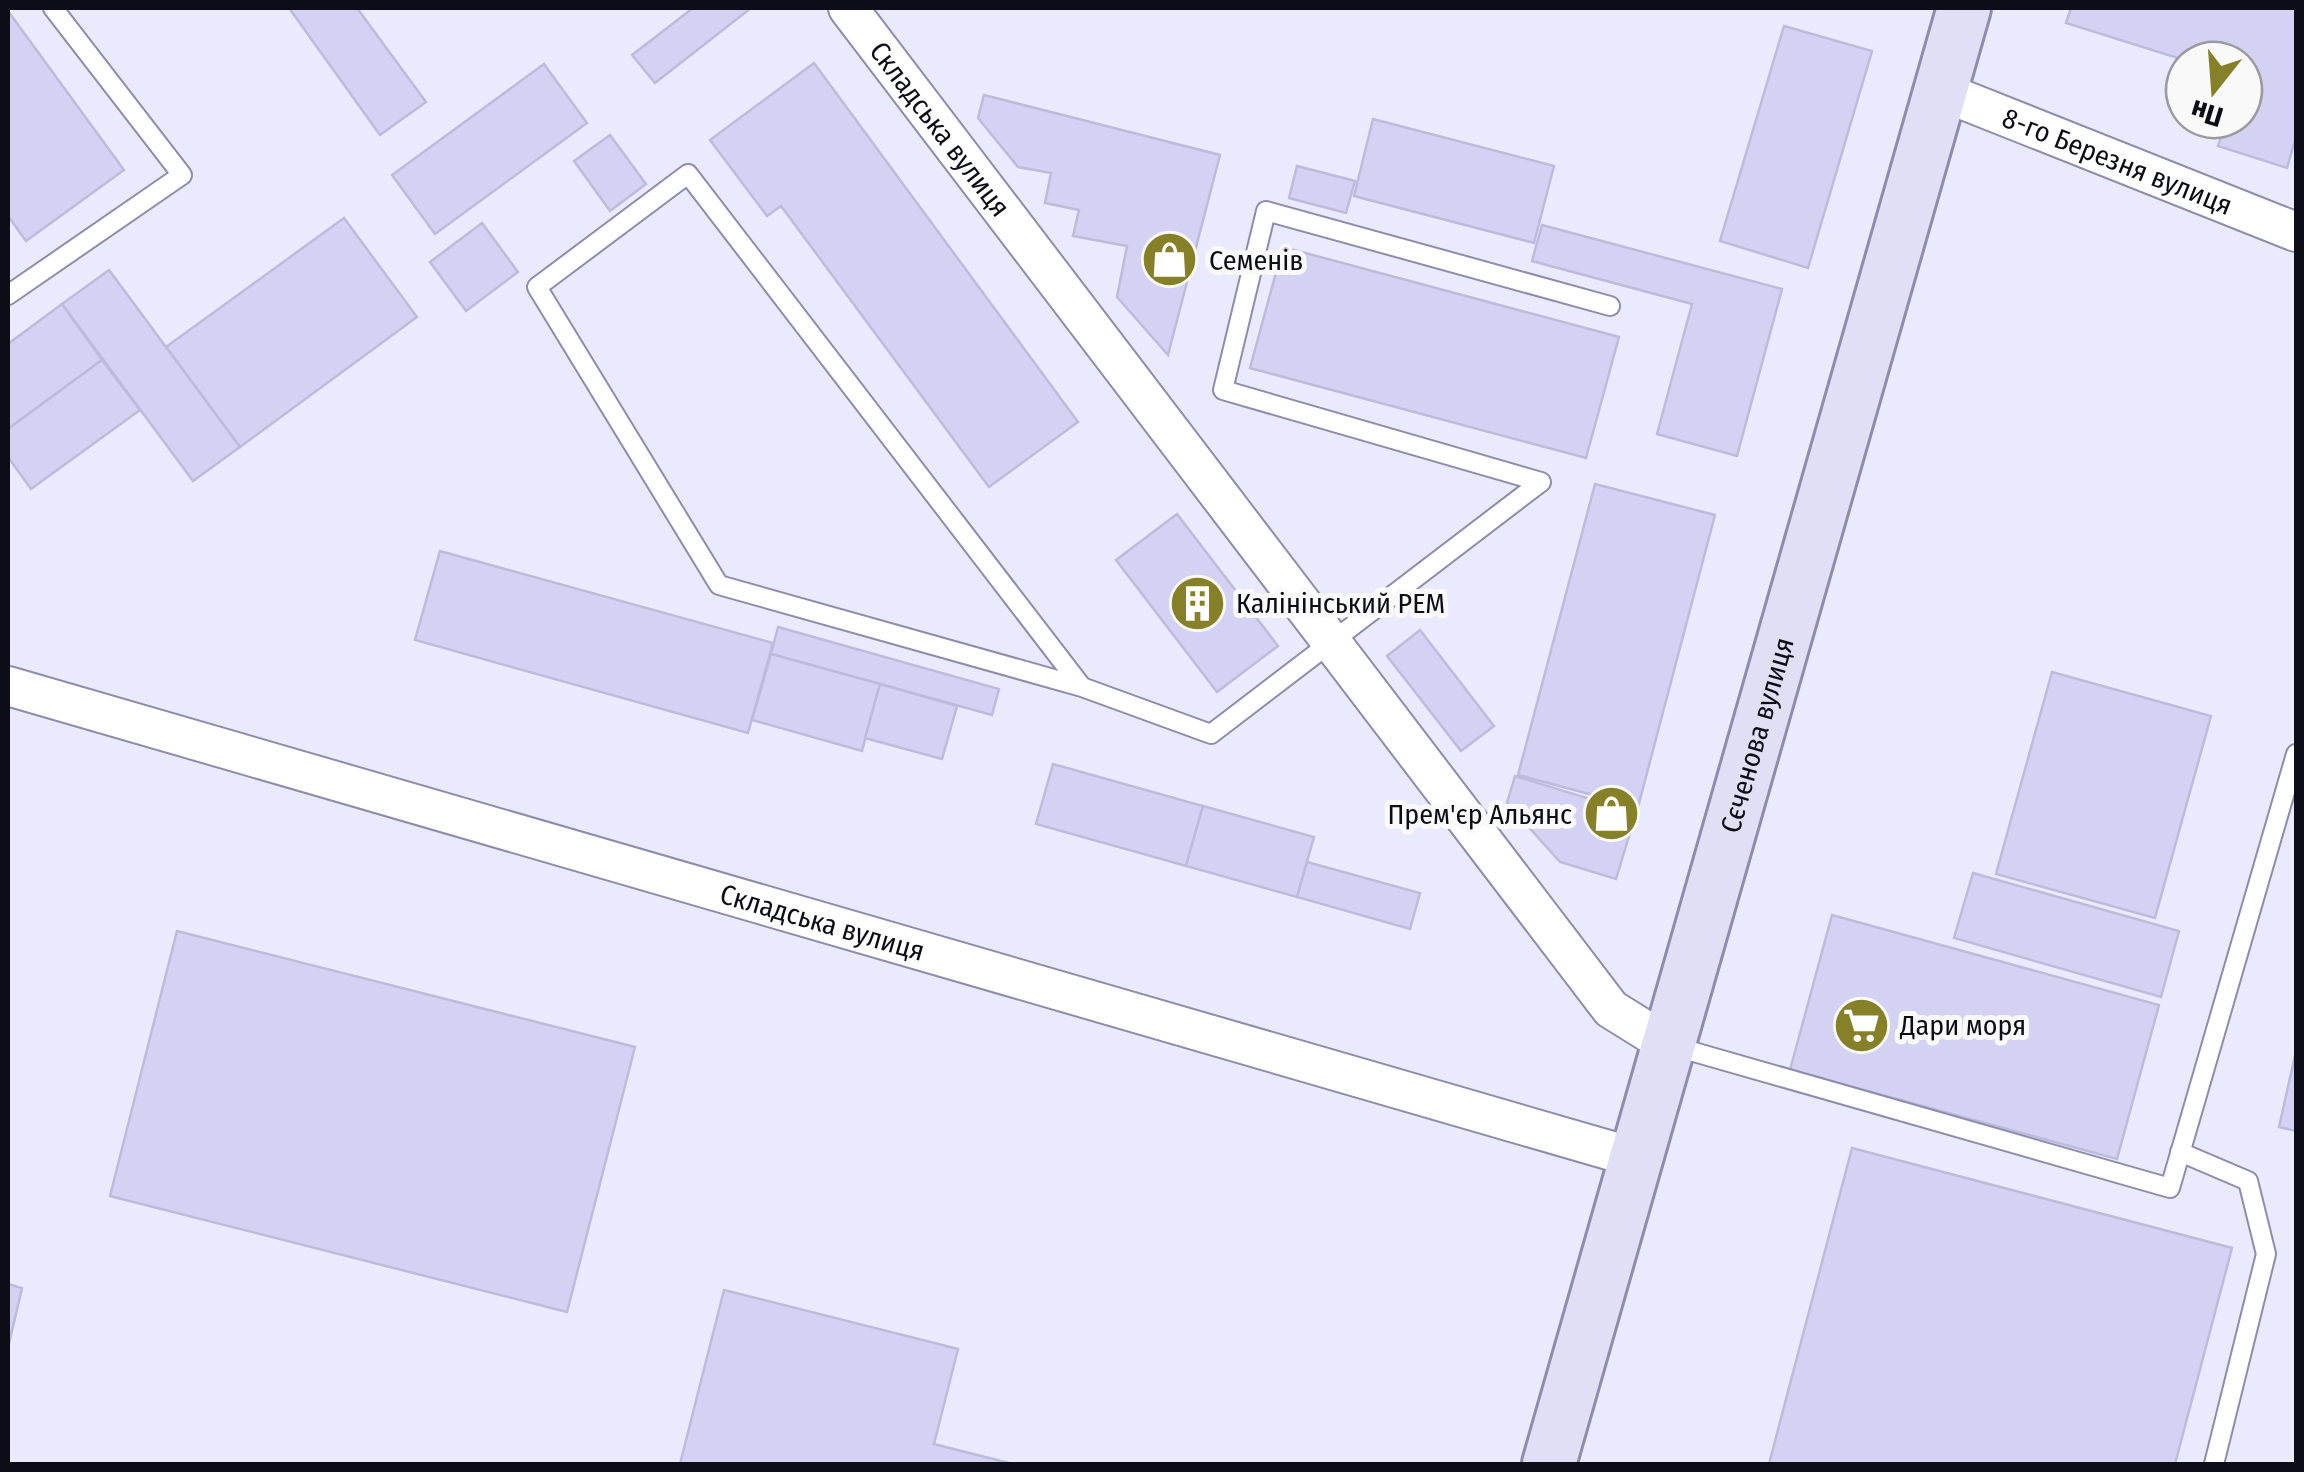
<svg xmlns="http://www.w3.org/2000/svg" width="2304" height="1472" font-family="'Fira Sans Condensed',sans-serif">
	<rect width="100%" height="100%" fill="#eaeaff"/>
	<g fill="#d3d2f2" stroke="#bbbbdc" stroke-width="2.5">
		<path d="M289 8H357L426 102 380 135Z"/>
		<path d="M693 8H751L655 83 632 55Z"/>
		<path d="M2071 8H2296V137L2287 168 2218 146 2226 120H2244V60H2184L2066 23Z"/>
		<path d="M8 11 124 170 26 241 8 216Z"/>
		<path d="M1784 26 1872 51 1808 268 1720 241Z"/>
		<path d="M814 63 1078 422 989 487 781 206 767 216 710 140Z"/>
		<path d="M544 64 587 123 435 234 392 175Z"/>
		<path d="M984 95 1220 155 1168 355 1117 297 1127 246 1073 236 1079 210 1045 203 1051 173 1018 167 978 118Z"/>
		<path d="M1373 119 1554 166 1534 243 1354 196Z"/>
		<path d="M610 135 646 184 610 211 574 161Z"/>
		<path d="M1297 166 1355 181 1346 213 1289 198Z"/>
		<path d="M344 218 417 317 240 447 166 347Z"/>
		<path d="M482 223 518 272 466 311 430 262Z"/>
		<path d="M1542 225 1782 289 1737 456 1657 434 1692 304 1532 261Z"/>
		<path d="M1283 247 1619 337 1586 458 1250 368Z"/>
		<path d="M109 270 240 447 193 481 62 304Z"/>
		<path d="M62 304 102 360 8 429V344Z"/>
		<path d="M102 360 140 410 31 489 8 457V429Z"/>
		<path d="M1595 484 1715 515 1638 807 1518 775Z"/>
		<path d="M1177 514 1278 646 1217 692 1116 560Z"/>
		<path d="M440 551 773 643 748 733 415 640Z"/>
		<path d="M778 627 999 689 992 715 771 654Z"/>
		<path d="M1420 630 1494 726 1461 751 1387 656Z"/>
		<path d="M771 654 880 684 862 751 752 720Z"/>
		<path d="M2052 672 2211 716 2155 918 1996 874Z"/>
		<path d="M880 684 957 706 942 759 865 738Z"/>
		<path d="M1053 764 1203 806 1186 866 1036 824Z"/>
		<path d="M1515 776 1636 813 1616 879 1560 862 1507 803Z"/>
		<path d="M1203 806 1314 837 1297 897 1186 866Z"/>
		<path d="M1307 862 1420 893 1410 929 1297 897Z"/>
		<path d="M1973 873 2179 931 2161 997 1954 938Z"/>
		<path d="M1832 915 2159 1005 2117 1159 1790 1070Z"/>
		<path d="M177 931 635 1047 567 1312 110 1196Z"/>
		<path d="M2296 1051V1131L2279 1127Z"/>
		<path d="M1852 1148 2232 1248 2175 1464H1769Z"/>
		<path d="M8 1284 22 1288 8 1348Z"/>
		<path d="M724 1290 958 1349 934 1444 1013 1464H680Z"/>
	</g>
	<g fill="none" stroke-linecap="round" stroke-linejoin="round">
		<defs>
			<g id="lane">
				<path d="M8 295 182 175 53 8"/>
				<path d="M1082 687 719 585 537 287 688 174 1082 687 1211 734 1541 482 1223 390 1266 211 1610 306"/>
				<path d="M1673 1046 2170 1188 2296 754"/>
				<path d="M2180 1152 2248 1181 2266 1254 2214 1464"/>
			</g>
			<g id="street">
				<path id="s1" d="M848 8 1611 1009 1669 1045"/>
				<path id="s2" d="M1941 91 2296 232"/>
				<path id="s3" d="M8 686 1636 1158"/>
			</g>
			<g id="secondary">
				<path id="s4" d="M1549 1464 1964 8"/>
			</g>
		</defs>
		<use href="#lane" stroke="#8d8cac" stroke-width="22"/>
		<use href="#street" stroke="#8d8cac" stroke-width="42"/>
		<use href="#secondary" stroke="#8d8cac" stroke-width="58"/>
		<use href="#lane" stroke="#fff" stroke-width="18"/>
		<use href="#street" stroke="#fff" stroke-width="38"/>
		<use href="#secondary" stroke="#e0dff5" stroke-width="52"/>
	</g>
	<defs>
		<symbol id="shop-disc" viewBox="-11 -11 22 22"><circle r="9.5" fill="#868129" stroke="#f9f9f9"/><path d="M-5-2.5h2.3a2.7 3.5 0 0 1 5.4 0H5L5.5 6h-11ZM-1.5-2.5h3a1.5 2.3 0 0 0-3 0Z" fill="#fff"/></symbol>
		<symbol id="building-disc" viewBox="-11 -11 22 22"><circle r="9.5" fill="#868129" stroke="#f9f9f9"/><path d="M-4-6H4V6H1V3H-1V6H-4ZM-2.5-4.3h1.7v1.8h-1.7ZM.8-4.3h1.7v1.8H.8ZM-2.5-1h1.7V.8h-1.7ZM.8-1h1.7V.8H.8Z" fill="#fff"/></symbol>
		<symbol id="supermarket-disc" viewBox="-11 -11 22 22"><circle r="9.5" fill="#868129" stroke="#f9f9f9"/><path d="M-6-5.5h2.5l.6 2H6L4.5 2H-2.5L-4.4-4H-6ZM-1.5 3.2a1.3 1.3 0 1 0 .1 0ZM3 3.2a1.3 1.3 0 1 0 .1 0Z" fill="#fff"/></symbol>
	</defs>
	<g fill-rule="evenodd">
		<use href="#shop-disc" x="1138" y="228" width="63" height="63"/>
		<use href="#building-disc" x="1166" y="572" width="63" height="63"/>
		<use href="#shop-disc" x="1580" y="782" width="63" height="63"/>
		<use href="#supermarket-disc" x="1830" y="994" width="63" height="63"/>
	</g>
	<g text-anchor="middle" stroke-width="10" stroke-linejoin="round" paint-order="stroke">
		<g font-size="28" fill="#0d0d18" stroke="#f9f9f9">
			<text dy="10" stroke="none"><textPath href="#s1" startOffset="152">Складська вулиця</textPath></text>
			<text dy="10" stroke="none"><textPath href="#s2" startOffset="190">8-го Березня вулиця</textPath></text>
			<text dy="10" stroke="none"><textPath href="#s4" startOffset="758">Сєченова вулиця</textPath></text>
			<text dy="10" stroke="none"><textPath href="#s3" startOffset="848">Складська вулиця</textPath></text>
		</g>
		<g font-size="28" fill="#0d0d18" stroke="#f9f9f9" text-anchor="start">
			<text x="1209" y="270">Семенів</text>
			<text x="1236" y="613">Калінінський РЕМ</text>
			<text x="1572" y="824" text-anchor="end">Прем'єр Альянс</text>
			<text x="1900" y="1035">Дари моря</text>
		</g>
	</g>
	<rect width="2304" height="1472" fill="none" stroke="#0d0d18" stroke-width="20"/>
	<g transform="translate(2214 90) rotate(197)"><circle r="48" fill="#f9f9f9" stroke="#9b9b9f" stroke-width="2.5"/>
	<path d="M0-8L18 38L0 25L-18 38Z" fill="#868129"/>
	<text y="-15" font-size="28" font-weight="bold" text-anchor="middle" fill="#0d0d18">Пн</text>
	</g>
</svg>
